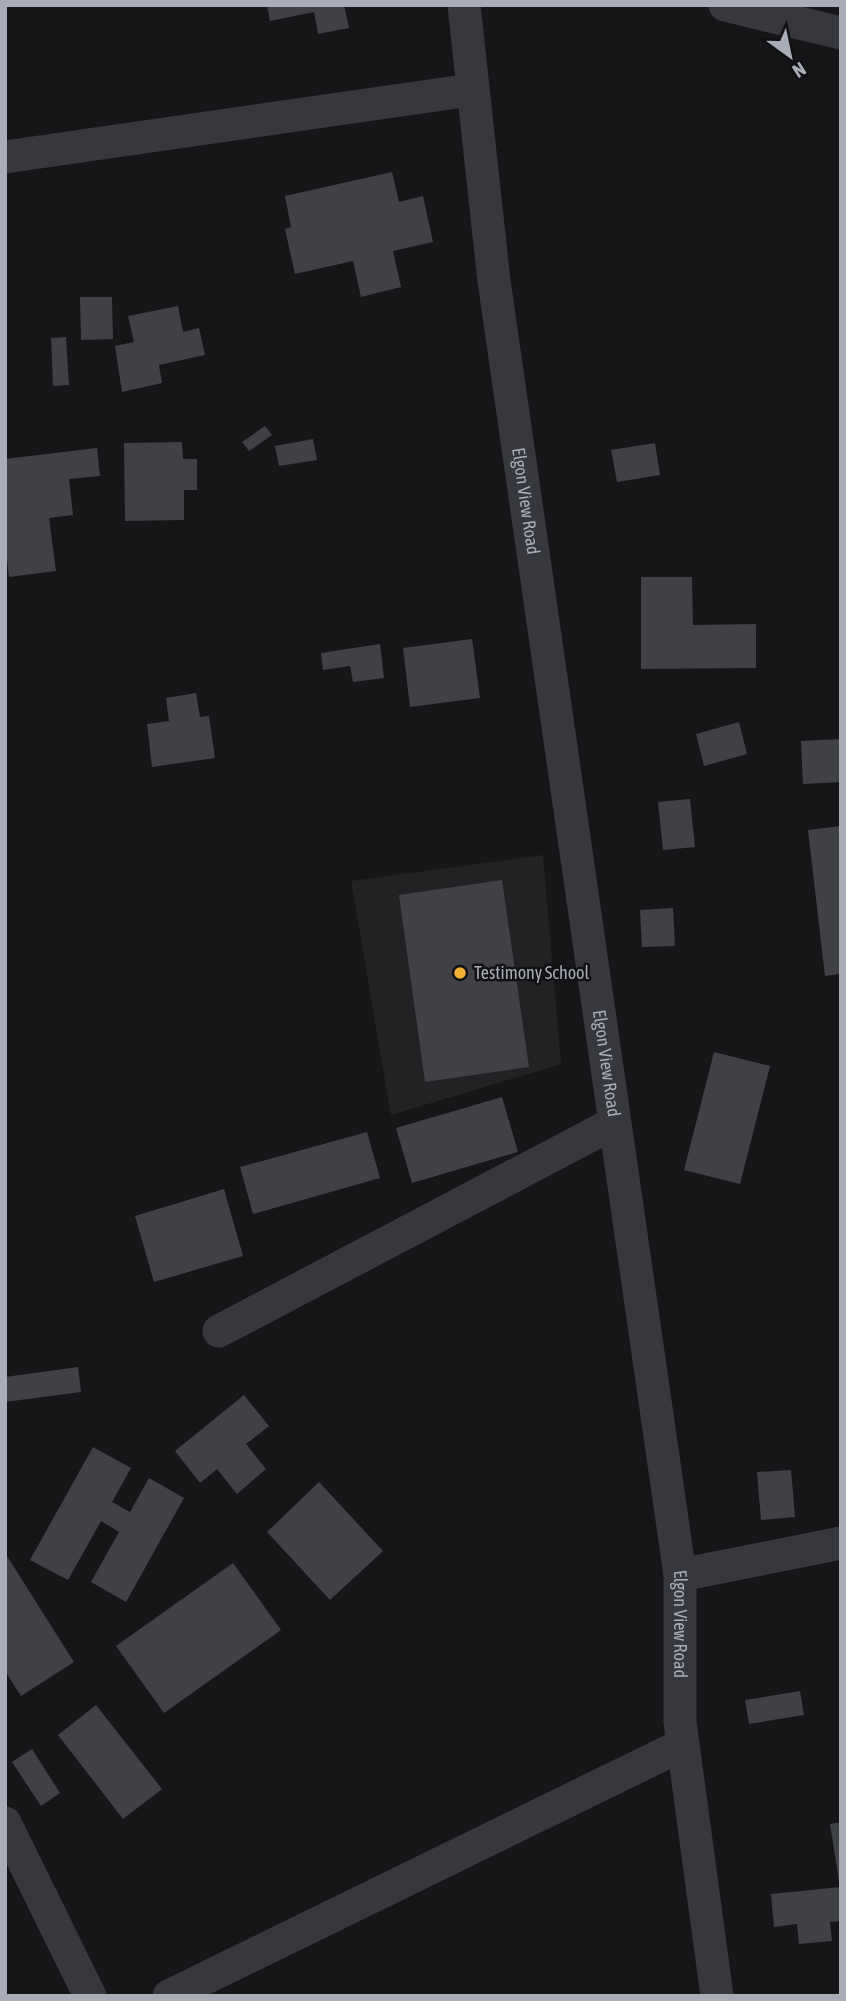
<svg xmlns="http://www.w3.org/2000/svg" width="846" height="2001" font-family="'Asap Condensed',sans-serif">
	<rect width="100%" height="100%" fill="#161618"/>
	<path fill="#222225" d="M543 855 561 1064 391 1115 351 881Z"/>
	<g fill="#404145">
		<path d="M267 5H344L349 28 318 34 314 12 270 21Z"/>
		<path d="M392 172 399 202 423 196 433 242 393 251 401 287 361 297 353 261 295 274 285 229 291 227 285 196Z"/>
		<path d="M80 297H112L113 339 81 340Z"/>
		<path d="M178 306 183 332 199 328 205 355 159 365 162 383 122 392 115 346 134 342 128 316Z"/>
		<path d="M66 337 69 385 53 386 51 338Z"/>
		<path d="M265 426 272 435 249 451 242 442Z"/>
		<path d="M313 439 317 460 279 466 275 446Z"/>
		<path d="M182 442 183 459H197V490H184V520L125 521 124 443Z"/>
		<path d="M655 443 660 475 617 482 611 450Z"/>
		<path d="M97 448 100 476 69 479 73 515 49 518 56 571 9 577 5 542V459Z"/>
		<path d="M641 577H692L693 625 756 624V668L641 669Z"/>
		<path d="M472 639 480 698 410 707 403 648Z"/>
		<path d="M380 644 384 678 353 682 350 666 323 670 321 653Z"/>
		<path d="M196 693 200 717 209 716 215 758 152 767 147 724 169 721 166 698Z"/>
		<path d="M739 722 747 754 704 766 696 734Z"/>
		<path d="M841 739V782L803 784 801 741Z"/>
		<path d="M690 799 695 847 663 850 658 802Z"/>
		<path d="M841 826V974L825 976 808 830Z"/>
		<path d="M502 880 529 1067 425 1082 399 895Z"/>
		<path d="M673 908 675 946 642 947 640 910Z"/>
		<path d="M714 1052 770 1066 740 1184 684 1170Z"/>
		<path d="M502 1097 518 1152 412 1183 396 1128Z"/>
		<path d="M367 1132 380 1178 253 1214 240 1167Z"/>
		<path d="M224 1189 243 1256 154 1282 135 1216Z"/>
		<path d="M78 1367 81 1392 5 1402V1377Z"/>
		<path d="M244 1395 269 1426 246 1444 266 1469 237 1494 217 1469 200 1483 175 1451Z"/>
		<path d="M93 1447 131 1468 112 1502 130 1512 149 1478 184 1498 126 1602 91 1582 119 1532 101 1521 68 1580 30 1560Z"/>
		<path d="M791 1470 795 1517 761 1520 757 1472Z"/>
		<path d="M319 1482 383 1551 330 1600 267 1532Z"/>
		<path d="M5 1553 74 1662 21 1696 5 1671Z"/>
		<path d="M233 1563 281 1630 164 1713 116 1646Z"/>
		<path d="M800 1691 804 1715 749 1724 745 1700Z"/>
		<path d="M96 1705 162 1789 123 1819 58 1735Z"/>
		<path d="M32 1749 60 1793 41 1806 12 1762Z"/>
		<path d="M841 1822V1881H839L830 1824Z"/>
		<path d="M841 1887V1921L830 1922 832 1941 799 1944 797 1924 774 1927 771 1894Z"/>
	</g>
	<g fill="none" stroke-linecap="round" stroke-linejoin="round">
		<g stroke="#37383d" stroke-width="33">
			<path id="s1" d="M464 5 494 281 680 1575V1722L717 1996"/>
			<path d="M725 5 841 33"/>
			<path d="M5 157 471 90"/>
			<path d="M219 1331 614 1123"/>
			<path d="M680 1575 841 1543"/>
			<path d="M5 1823 90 1996"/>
			<path d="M169 1996 682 1745"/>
		</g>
	</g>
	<circle fill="#f2b134" stroke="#111113" stroke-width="2.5" cx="460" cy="973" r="7"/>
	<g text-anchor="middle" stroke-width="5" stroke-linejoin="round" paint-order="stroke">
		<g font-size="18" fill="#a8adb8" stroke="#111113">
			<text dy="6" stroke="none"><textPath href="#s1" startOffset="500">Elgon View Road</textPath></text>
			<text dy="6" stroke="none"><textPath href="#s1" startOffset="1068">Elgon View Road</textPath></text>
			<text dy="6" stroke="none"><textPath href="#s1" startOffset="1634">Elgon View Road</textPath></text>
		</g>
		<g font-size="18" fill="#a8adb8" stroke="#111113" text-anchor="start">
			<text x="474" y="979">Testimony School</text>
		</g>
	</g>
	<rect width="846" height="2001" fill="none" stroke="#a8adb8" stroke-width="14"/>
	<g transform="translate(790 56) rotate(147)" stroke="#111113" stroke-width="5" paint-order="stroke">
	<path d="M0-5L12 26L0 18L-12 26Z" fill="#a8adb8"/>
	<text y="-10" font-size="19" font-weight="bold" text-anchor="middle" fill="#a8adb8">N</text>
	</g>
</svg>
